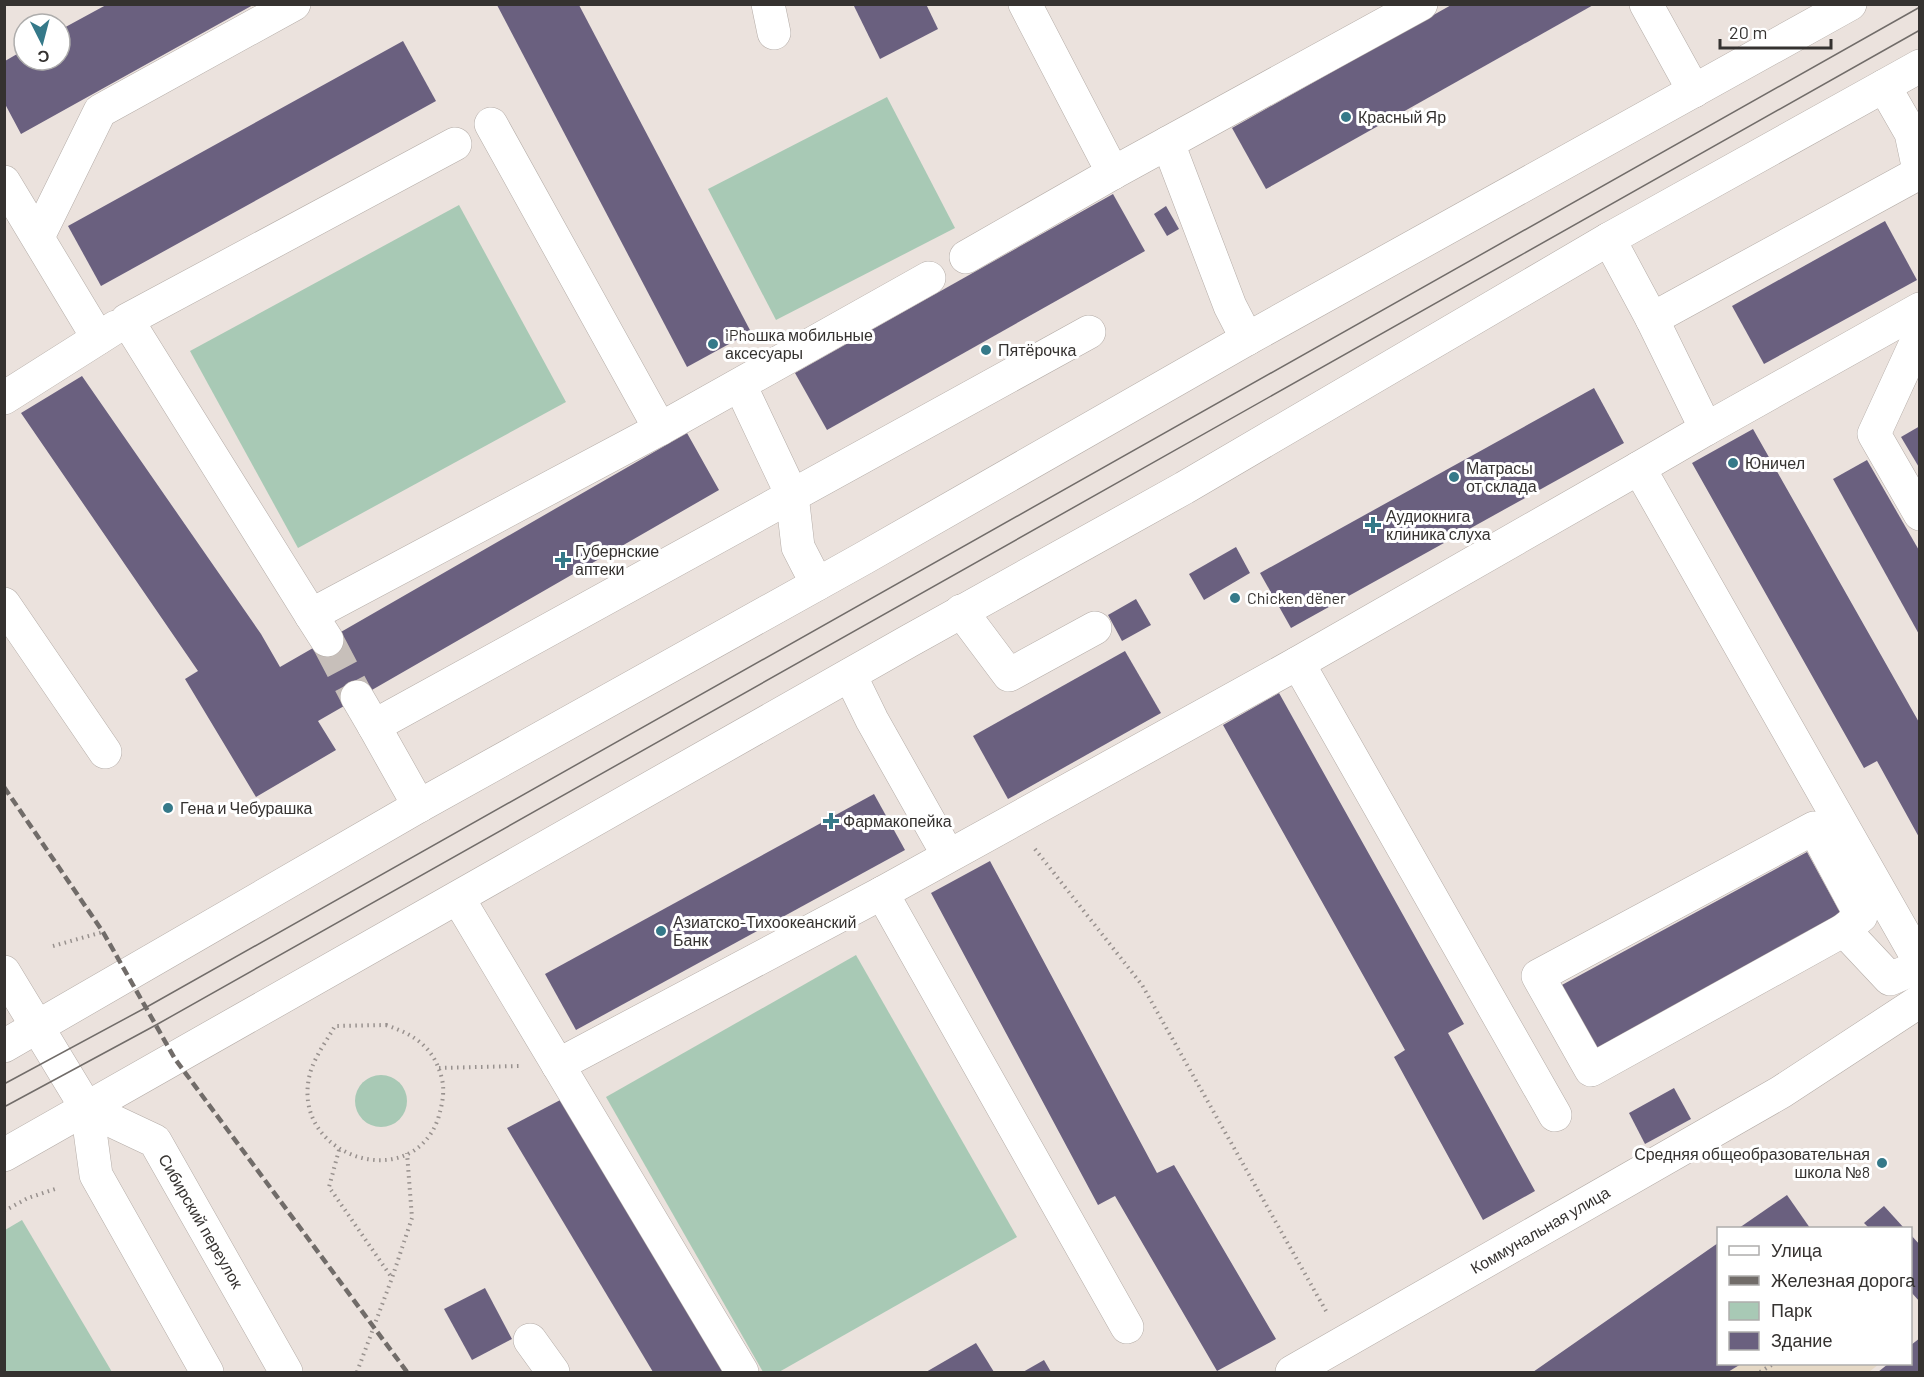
<svg xmlns="http://www.w3.org/2000/svg" width="1924" height="1377" font-family="Barlow,sans-serif">
	<rect width="100%" height="100%" fill="#ebe2dd"/>
	<path fill="#e5d8c5" d="M1741 1364H1879L1869 1372H1728Z"/>
	<g fill="#a8c9b5">
		<path d="M887 97 955 228 776 320 708 189Z"/>
		<path d="M459 205 566 402 298 548 190 351Z"/>
		<path d="M856 955 1017 1237 779 1372H763L606 1097Z"/>
		<circle cx="381" cy="1101" r="26"/>
		<path d="M22 1220 112 1372H5V1230Z"/>
	</g>
	<g fill="#6a607f">
		<path d="M853 4H926L938 29 880 59Z"/>
		<path d="M1453 4H1595L1266 189 1232 128Z"/>
		<path d="M106 5H253L21 134 5 104V61L24 50V60H60V30Z"/>
		<path d="M497 5H579L751 332 687 367Z"/>
		<path d="M403 41 436 101 101 286 68 226Z"/>
		<path d="M1113 194 1145 251 827 430 795 373Z"/>
		<path d="M1166 206 1179 229 1167 236 1154 214Z"/>
		<path d="M1885 221 1917 280 1764 364 1732 306Z"/>
		<path d="M82 376 261 634 280 667 687 433 719 490 318 721 336 750 256 797 185 679 198 671 21 413Z"/>
		<path d="M1594 388 1624 443 1291 628 1260 573Z"/>
		<path d="M1920 426V469L1901 437Z"/>
		<path d="M1753 429 1920 724V839L1877 761 1864 768 1692 463Z"/>
		<path d="M1867 460 1920 552V636L1833 479Z"/>
		<path d="M1236 547 1250 573 1204 600 1189 574Z"/>
		<path d="M1136 599 1151 625 1122 641 1108 615Z"/>
		<path d="M1125 651 1161 713 1008 799 973 736Z"/>
		<path d="M1279 693 1464 1024 1448 1033 1535 1191 1483 1220 1394 1057 1405 1050 1223 725Z"/>
		<path d="M874 794 905 850 576 1030 545 974Z"/>
		<path d="M1807 852 1842 916 1595 1050 1560 986Z"/>
		<path d="M990 861 1157 1173 1174 1165 1276 1339 1217 1371 1115 1196 1098 1205 931 893Z"/>
		<path d="M1674 1088 1691 1119 1645 1144 1629 1113Z"/>
		<path d="M566 1097 727 1372H653L507 1128Z"/>
		<path d="M1787 1195 1810 1228H1739Z"/>
		<path d="M1884 1206 1904 1228H1869L1864 1223Z"/>
		<path d="M1911 1235 1920 1245V1302L1911 1292V1280L1913 1278 1911 1275Z"/>
		<path d="M1718 1243V1364H1741L1728 1372H1533Z"/>
		<path d="M485 1288 512 1339 472 1360 444 1309Z"/>
		<path d="M1920 1338V1372H1878L1888 1364H1911V1345Z"/>
		<path d="M976 1343 994 1372H926Z"/>
		<path d="M1044 1360 1051 1372H1023Z"/>
	</g>
	<g fill="none" stroke-linecap="round" stroke-linejoin="round">
		<path stroke="#c7bfba" stroke-width="33" stroke-dasharray="33 16" stroke-linecap="butt" d="M327 640 357 697"/>
		<defs>
			<g id="minor">
				<path d="M768 4 774 33"/>
				<path d="M1025 4 1113 173"/>
				<path d="M1646 4 1694 91"/>
				<path d="M1884 86 1911 133 1920 175"/>
				<path d="M491 124 660 429"/>
				<path d="M1168 143 1230 306 1247 339"/>
				<path d="M455 144 127 320 311 615 660 429 929 278"/>
				<path d="M4 182 98 338"/>
				<path d="M38 237 100 111 294 4"/>
				<path d="M1609 239 1652 319 1706 429 1639 468 1920 962"/>
				<path d="M966 257 1113 173 1421 4"/>
				<path d="M1652 319 1919 173"/>
				<path d="M1920 334 1874 434 1920 514"/>
				<path d="M740 385 792 495 798 547 817 584"/>
				<path d="M4 398 116 327"/>
				<path d="M1706 429 1920 309"/>
				<path d="M4 604 105 752"/>
				<path d="M961 611 1009 675 1095 628"/>
				<path d="M311 615 327 640"/>
				<path d="M1298 663 1555 1115"/>
				<path d="M850 675 872 720 948 855"/>
				<path d="M357 697 374 726"/>
				<path d="M419 806 374 726 1089 332"/>
				<path d="M1814 828 1861 916 1844 930 1591 1070 1538 976Z"/>
				<path d="M882 893 1127 1327"/>
				<path d="M458 898 742 1372"/>
				<path d="M1844 930 1890 979 1920 966"/>
				<path d="M558 1065 882 893 1298 663 1639 468"/>
				<path d="M530 1340 553 1372"/>
				<path d="M1292 1372 1781 1092 1920 1001"/>
			</g>
			<g id="major">
				<path d="M4 972 87 1109 96 1175 207 1372"/>
				<path d="M87 1109 155 1141 286 1372"/>
			</g>
			<g id="highway">
				<path d="M4 1046 419 806 864 558 1247 339 1850 4"/>
				<path d="M4 1155 909 641 1184 488 1609 239 1920 66"/>
			</g>
		</defs>
		<use href="#minor" stroke="#b4aca7" stroke-width="34"/>
		<use href="#major" stroke="#b4aca7" stroke-width="34"/>
		<use href="#highway" stroke="#b4aca7" stroke-width="34"/>
		<g stroke="#98918e" stroke-width="4" stroke-dasharray="1.5 4.5" stroke-linecap="butt">
			<path d="M1035 849 1142 985 1326 1311"/>
			<path d="M53 946 103 932"/>
			<path d="M386 1025C415 1035 434 1047 442 1079 445 1093 442 1105 438 1119 410 1197 285 1155 311 1070 316 1055 327 1040 335 1026Z"/>
			<path d="M439 1068 519 1066"/>
			<path d="M339 1150 329 1187 392 1278"/>
			<path d="M4 1211 28 1198 55 1189"/>
			<path d="M357 1372 392 1278 412 1218 407 1153"/>
			<path d="M1760 1372 1773 1364"/>
		</g>
		<use href="#minor" stroke="#fff" stroke-width="33"/>
		<use href="#major" stroke="#fff" stroke-width="33"/>
		<use href="#highway" stroke="#fff" stroke-width="33"/>
		<g stroke="#716c69" stroke-width="1.5">
			<path d="M4 1084 145 1008 1920 7"/>
			<path d="M4 1107 156 1025 1920 30"/>
		</g>
		<path stroke="#716c69" stroke-width="4.5" stroke-dasharray="9 4.5" stroke-linecap="butt" d="M4 787 103 932 175 1059 407 1372"/>
	</g>
	<g fill="#357989" stroke="#fff" stroke-width="2">
		<circle cx="1346" cy="117" r="6"/>
		<circle cx="713" cy="344" r="6"/>
		<circle cx="986" cy="350" r="6"/>
		<circle cx="1733" cy="463" r="6"/>
		<circle cx="1454" cy="477" r="6"/>
		<path d="M1370 516h6v6h6v6h-6v6h-6v-6h-6v-6h6z"/>
		<path d="M560 551h6v6h6v6h-6v6h-6v-6h-6v-6h6z"/>
		<circle cx="1235" cy="598" r="6"/>
		<circle cx="168" cy="808" r="6"/>
		<path d="M828 812h6v6h6v6h-6v6h-6v-6h-6v-6h6z"/>
		<circle cx="661" cy="931" r="6"/>
		<circle cx="1882" cy="1163" r="6"/>
	</g>
	<g text-anchor="middle" stroke-width="6" stroke-linejoin="round" paint-order="stroke">
		<g font-size="16" fill="#353230" stroke="#fff" text-anchor="start">
			<text x="1358" y="123">Красный Яр</text>
			<text x="725" y="341">iPhoшка мобильные<tspan x="725" dy="18">аксесуары</tspan></text>
			<text x="998" y="356">Пятёрочка</text>
			<text x="1745" y="469">Юничел</text>
			<text x="1466" y="474">Матрасы<tspan x="1466" dy="18">от склада</tspan></text>
			<text x="1386" y="522">Аудиокнига<tspan x="1386" dy="18">клиника слуха</tspan></text>
			<text x="575" y="557">Губернские<tspan x="575" dy="18">аптеки</tspan></text>
			<text x="1247" y="604">Chicken dëner</text>
			<text x="180" y="814">Гена и Чебурашка</text>
			<text x="843" y="827">Фармакопейка</text>
			<text x="673" y="928">Азиатско-Тихоокеанский<tspan x="673" dy="18">Банк</tspan></text>
			<text x="1870" y="1160" text-anchor="end">Средняя общеобразовательная<tspan x="1870" dy="18">школа №8</tspan></text>
		</g>
		<g font-size="16" fill="#353230" stroke="#fff">
			<text transform="translate(201 1221) rotate(60)" y="6">Сибирский переулок</text>
			<text transform="translate(1540 1230) rotate(-30)" y="6">Коммунальная улица</text>
		</g>
	</g>
	<rect width="1924" height="1377" fill="none" stroke="#353230" stroke-width="12"/>
	<rect x="1717" y="1227" width="195" height="138" fill="#ffffff" stroke="#aeadac" stroke-width="1.5"/>
	<rect x="1729" y="1246" width="30" height="9" fill="#ffffff" stroke="#aeadac" stroke-width="1.5"/>
	<text x="1771" y="1257" font-size="18" fill="#353230">Улица</text>
	<rect x="1729" y="1276" width="30" height="9" fill="#716c69" stroke="#aeadac" stroke-width="1.5"/>
	<text x="1771" y="1287" font-size="18" fill="#353230">Железная дорога</text>
	<rect x="1729" y="1302" width="30" height="18" fill="#a8c9b5" stroke="#aeadac" stroke-width="1.5"/>
	<text x="1771" y="1317" font-size="18" fill="#353230">Парк</text>
	<rect x="1729" y="1332" width="30" height="18" fill="#6a607f" stroke="#aeadac" stroke-width="1.5"/>
	<text x="1771" y="1347" font-size="18" fill="#353230">Здание</text>
	<g transform="translate(42 42) rotate(174)"><circle r="28" fill="#ffffff" stroke="#aeadac" stroke-width="1.5"/>
	<path d="M0-4.5L10 22L0 15L-10 22Z" fill="#357989"/>
	<text y="-9" font-size="16" font-weight="bold" text-anchor="middle" fill="#353230">С</text>
	</g>
	<path d="M1720 39v9h111v-9" fill="none" stroke="#353230" stroke-width="3"/>
	<text x="1729" y="39" font-size="18" fill="#353230" stroke="#ffffff" stroke-width="4.5" paint-order="stroke">20 m</text>
</svg>
